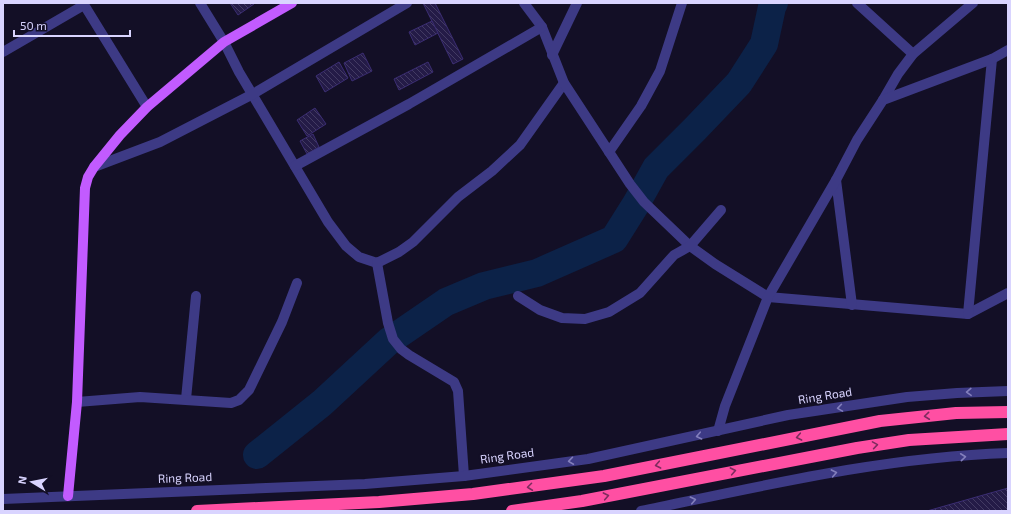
<svg xmlns="http://www.w3.org/2000/svg" width="1011" height="514" font-family="'Exo 2',sans-serif">
	<defs>
		<pattern id="building-back-hatch" width="6" height="6" patternUnits="userSpaceOnUse"><rect width="6" height="6" fill="#241b47"/><path d="M-1 5l2 2M0 0l6 6M5-1l2 2" fill="none" stroke="#433b63"/></pattern>
	</defs>
	<rect width="100%" height="100%" fill="#130f26"/>
	<g fill="none" stroke-linecap="round" stroke-linejoin="round">
		<path stroke="#0c2248" stroke-width="28" d="M257 455 322 403 389 341 446 302 484 286 537 273 614 239 636 204 656 168 695 129 739 83 764 44 772 7 774 3"/>
	</g>
	<g fill="url(#building-back-hatch)" stroke="#3b2d73">
		<path d="M230 3H254V4L238 15Z"/>
		<path d="M423 3H435L463 59 453 64Z"/>
		<path d="M432 21 438 33 415 45 409 32Z"/>
		<path d="M363 53 372 71 352 81 344 63Z"/>
		<path d="M339 62 348 78 325 92 316 76Z"/>
		<path d="M428 62 433 72 399 90 394 79Z"/>
		<path d="M315 108 326 124 307 136 297 120Z"/>
		<path d="M313 134 319 147 307 154 300 141Z"/>
		<path d="M1008 488V511H927Z"/>
	</g>
	<g fill="none" stroke-linecap="round" stroke-linejoin="round">
		<g stroke="#3d3a85" stroke-width="10">
			<path d="M83 3 147 107"/>
			<path d="M200 3 224 42 239 72 328 222 346 246 359 257 377 263 399 252 413 242 458 197 492 171 520 145 564 83"/>
			<path d="M524 3 542 27 564 83 630 184 644 202 690 246 715 264 768 297 968 314 1008 293"/>
			<path d="M857 3 913 54"/>
			<path d="M3 52 84 5"/>
			<path d="M552 55 577 3"/>
			<path d="M883 100 898 74 913 54 973 3"/>
			<path d="M609 152 641 106 660 71 682 3"/>
			<path d="M295 166 409 104 542 27"/>
			<path d="M94 167 160 142 253 94 407 3"/>
			<path d="M836 180 852 305"/>
			<path d="M377 263 388 323 393 339 401 349 409 355 454 382 458 391 464 476"/>
			<path d="M518 296 540 310 562 318 585 319 609 312 640 293 674 255 690 246 721 210"/>
			<path d="M968 314 992 59"/>
			<path d="M186 399 196 296"/>
			<path d="M77 402 140 397 231 403 239 400 249 390 282 322 297 283"/>
			<path d="M718 431 725 406 768 297 836 180 857 140 883 100 992 59 1008 50"/>
			<path d="M3 499 365 484 464 476 588 459 788 415 907 397 957 393 1008 391"/>
			<path d="M641 511C762 486 884 457 1008 453"/>
		</g>
		<path stroke="#c25bff" stroke-width="10" d="M68 496 77 402 85 188 88 177 94 167 120 135 147 107 224 42 292 3"/>
		<g stroke="#ff4fa3" stroke-width="12">
			<path d="M197 511 379 502 473 494 604 476 880 421 956 413 1008 412"/>
			<path d="M512 511 582 501 857 448 909 440 1008 434"/>
		</g>
	</g>
	<defs><path id="oneway-chevron" d="M-2-3.5L2.5 0L-2 3.5" fill="none" stroke-width="1.6" stroke-linecap="round" stroke-linejoin="round"/></defs>
	<g stroke="#837fbc">
		<use href="#oneway-chevron" transform="translate(969 392) rotate(178)"/>
		<use href="#oneway-chevron" transform="translate(840 408) rotate(171)"/>
		<use href="#oneway-chevron" transform="translate(699 436) rotate(168)"/>
		<use href="#oneway-chevron" transform="translate(963 457) rotate(-6)"/>
		<use href="#oneway-chevron" transform="translate(571 461) rotate(172)"/>
		<use href="#oneway-chevron" transform="translate(834 473) rotate(-11)"/>
		<use href="#oneway-chevron" transform="translate(693 500) rotate(-12)"/>
	</g>
	<g stroke="#7d2c5e">
		<use href="#oneway-chevron" transform="translate(927 416) rotate(174)"/>
		<use href="#oneway-chevron" transform="translate(799 437) rotate(169)"/>
		<use href="#oneway-chevron" transform="translate(875 445) rotate(-9)"/>
		<use href="#oneway-chevron" transform="translate(658 465) rotate(169)"/>
		<use href="#oneway-chevron" transform="translate(733 471) rotate(-11)"/>
		<use href="#oneway-chevron" transform="translate(530 487) rotate(173)"/>
		<use href="#oneway-chevron" transform="translate(606 496) rotate(-11)"/>
	</g>
	<g text-anchor="middle" stroke-width="4" stroke-linejoin="round" paint-order="stroke">
		<g font-size="12" fill="#d9d4ff" stroke="#130f26">
			<text transform="translate(825 396) rotate(-9)" y="4">Ring Road</text>
			<text transform="translate(507 456) rotate(-8)" y="4">Ring Road</text>
			<text transform="translate(185 478) rotate(-2)" y="4">Ring Road</text>
		</g>
	</g>
	<rect width="1011" height="514" fill="none" stroke="#d9d4ff" stroke-width="8"/>
	<g transform="translate(32 482) rotate(280)" stroke="#130f26" stroke-width="3" paint-order="stroke">
	<path d="M0-3L7 15L0 10L-7 15Z" fill="#d9d4ff"/>
	<text y="-6" font-size="11" font-weight="bold" text-anchor="middle" fill="#d9d4ff">N</text>
	</g>
	<path d="M14 30v6h116v-6" fill="none" stroke="#d9d4ff" stroke-width="2"/>
	<text x="20" y="30" font-size="12" fill="#d9d4ff" stroke="#130f26" stroke-width="3" paint-order="stroke">50 m</text>
</svg>
